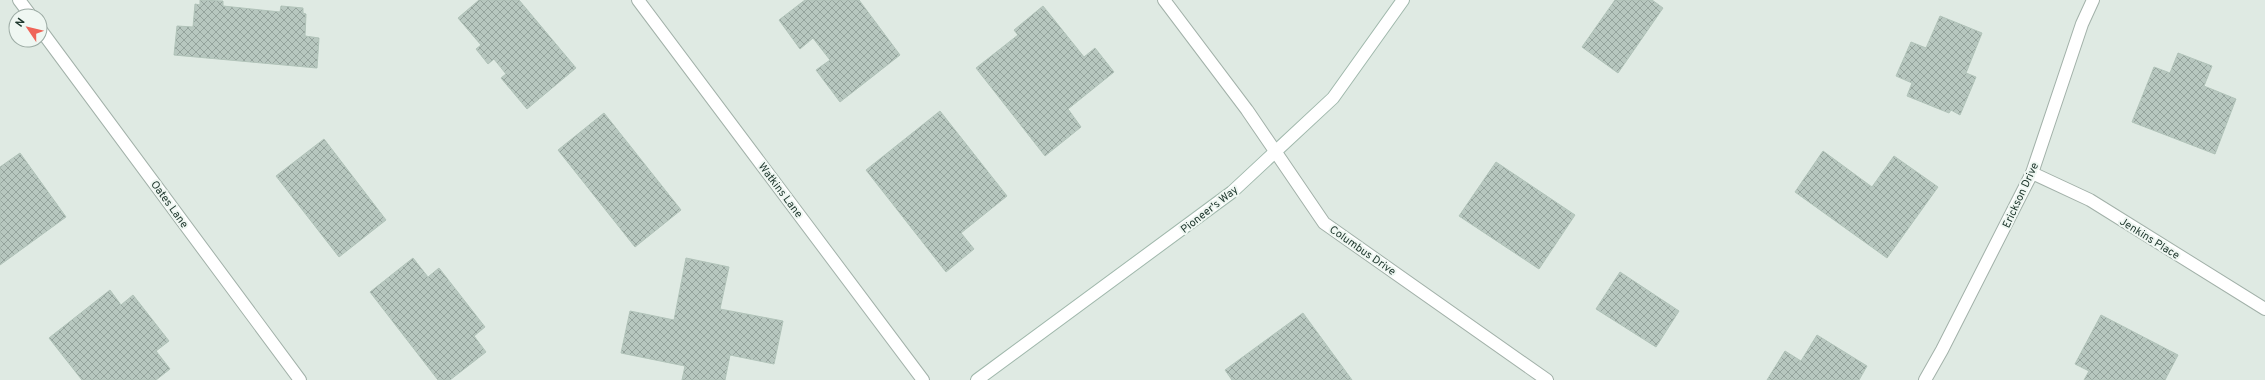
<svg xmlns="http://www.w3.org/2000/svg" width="2265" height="380" font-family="Overpass,sans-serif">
	<defs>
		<pattern id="building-cross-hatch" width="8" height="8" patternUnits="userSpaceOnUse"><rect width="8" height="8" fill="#b7c7bf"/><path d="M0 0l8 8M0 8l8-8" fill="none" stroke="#94a39c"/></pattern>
	</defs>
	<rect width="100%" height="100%" fill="#dfeae3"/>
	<g fill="url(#building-cross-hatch)" stroke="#b1c3b9">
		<path d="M200 0 223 1V6L280 12 281 6 303 8V13L306 14 305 36 319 38 317 68 174 55 177 26 193 27 195 4 200 5Z"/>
		<path d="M479 0H519L576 68 527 109 501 78 506 74 494 59 488 64 476 49 481 45 458 18Z"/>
		<path d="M805 0H859L900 55 840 102 816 70 830 60 813 38 800 49 779 20Z"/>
		<path d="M1615 0H1652L1663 8 1618 73 1582 47Z"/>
		<path d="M1043 6 1084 57 1095 48 1114 72 1068 109 1081 127 1045 156 976 68 1018 35 1014 30Z"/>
		<path d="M1940 16 1982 33 1966 73 1976 77 1960 115 1951 110 1949 113 1907 96 1912 83 1896 76 1911 42 1926 48Z"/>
		<path d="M2178 53 2212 66 2204 86 2236 99 2215 154 2132 122 2154 67 2170 73Z"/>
		<path d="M940 111 1007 196 961 233 974 249 946 272 866 170Z"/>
		<path d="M604 113 681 210 635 247 558 150Z"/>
		<path d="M324 139 386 220 339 257 276 176Z"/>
		<path d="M1823 151 1872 187 1894 156 1938 187 1887 258 1795 192Z"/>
		<path d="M20 153 66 217 0 265V167Z"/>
		<path d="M1496 162 1575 215 1539 269 1459 216Z"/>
		<path d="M413 258 428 277 439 268 485 327 474 336 486 352 450 380H438L370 292Z"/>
		<path d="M686 258 729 267 720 309 783 321 774 364 730 355 725 380H682L685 366 621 353 630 311 674 320Z"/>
		<path d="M1620 272 1679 311 1656 347 1596 309Z"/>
		<path d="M110 290 121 305 133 295 169 341 156 351 170 369 156 380H82L49 338Z"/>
		<path d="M1303 313 1352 380H1232L1225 370Z"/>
		<path d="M2101 315 2178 355 2165 380H2084L2089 371 2075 364Z"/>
		<path d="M1817 335 1867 366 1859 380H1767L1785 351 1801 361Z"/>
	</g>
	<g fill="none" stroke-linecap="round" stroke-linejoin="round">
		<defs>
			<g id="minor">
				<path d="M19 0 31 16"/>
				<path d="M638 0 923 380"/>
				<path d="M1164 0 1247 110 1324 223 1547 380"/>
				<path d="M40 29 300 380"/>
				<path d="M2032 173 2090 200 2265 309"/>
				<path d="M1925 380 1942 350 2032 173 2082 24 2093 0"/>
			</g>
			<path id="secondary" d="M977 380 1232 192 1333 98 1403 0"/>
		</defs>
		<use href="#minor" stroke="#a2b1a9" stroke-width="14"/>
		<use href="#secondary" stroke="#a0b8ac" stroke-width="14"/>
		<use href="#minor" stroke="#fff" stroke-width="12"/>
		<use href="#secondary" stroke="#fff" stroke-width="12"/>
	</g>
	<g text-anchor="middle" stroke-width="4" stroke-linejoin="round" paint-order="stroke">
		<g font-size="11" fill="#20392f" stroke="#eff7f2">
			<text transform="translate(781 190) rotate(53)" y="4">Watkins Lane</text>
			<text transform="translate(2020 195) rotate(-65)" y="4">Erickson Drive</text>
			<text transform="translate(170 204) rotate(54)" y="4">Oates Lane</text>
			<text transform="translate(1209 209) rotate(-38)" y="4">Pioneer's Way</text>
			<text transform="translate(2150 238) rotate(32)" y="4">Jenkins Place</text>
			<text transform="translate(1363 250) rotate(35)" y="4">Columbus Drive</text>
		</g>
	</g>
	<g transform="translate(28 28) rotate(305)"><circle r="19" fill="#eff7f2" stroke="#9caba4"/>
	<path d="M0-3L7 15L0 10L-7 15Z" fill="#ef6458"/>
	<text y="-6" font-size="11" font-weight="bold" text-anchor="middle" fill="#20392f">N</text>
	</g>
</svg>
